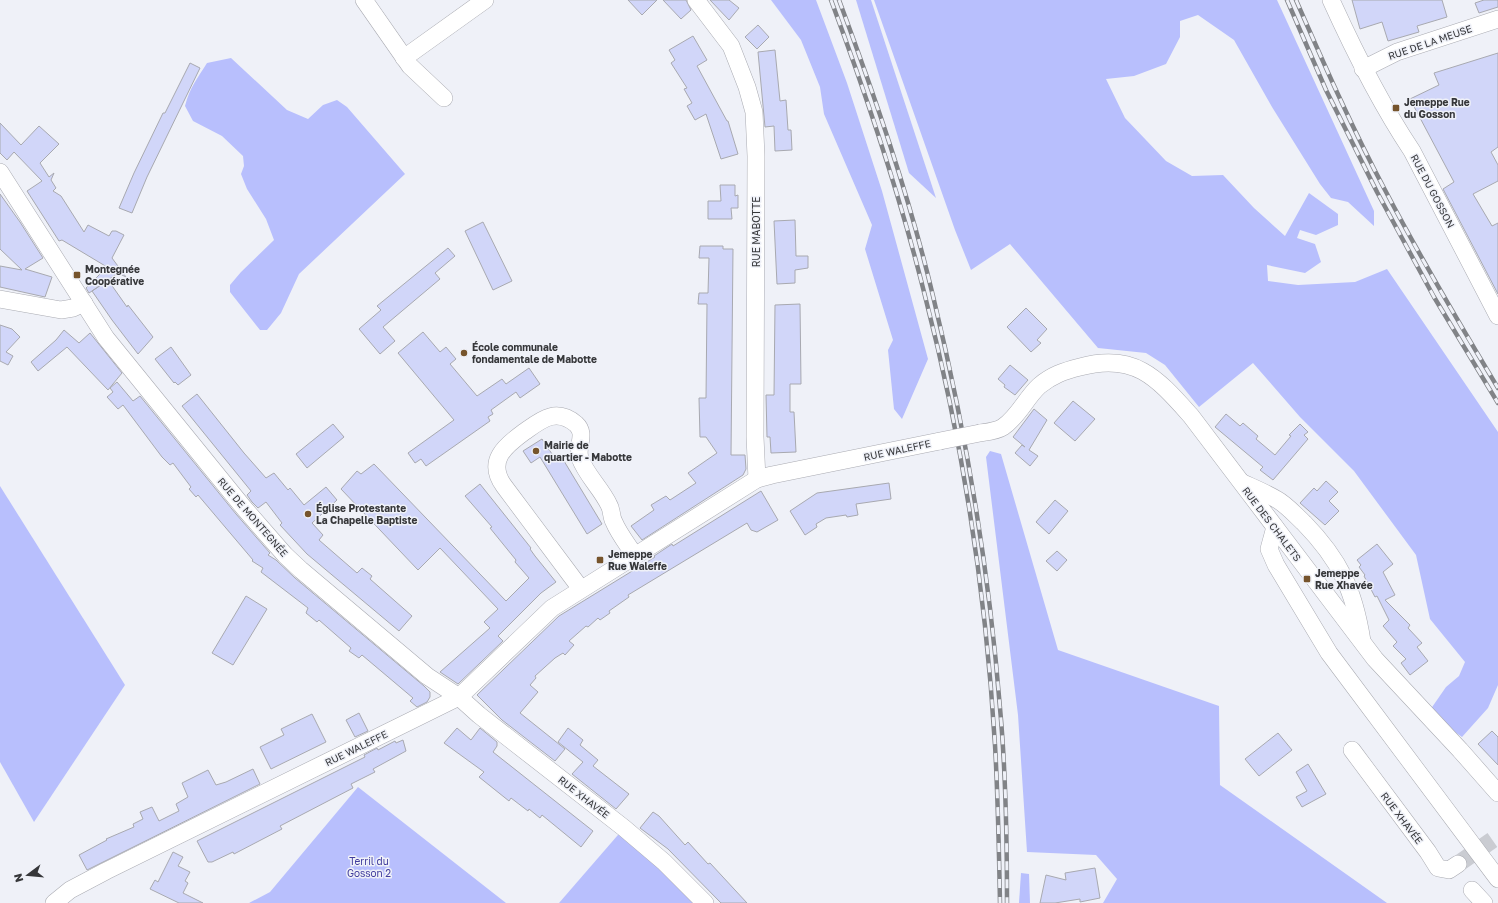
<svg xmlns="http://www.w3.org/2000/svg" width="1498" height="903" font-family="'Golos Text',sans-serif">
	<rect width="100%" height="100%" fill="#eff1f8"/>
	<g fill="#b8bffd">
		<path d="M771 0H816L847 83 882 191 928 359 902 419 894 409 888 350 893 340 865 249 872 225 824 114 820 87 801 40Z"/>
		<path d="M856 0H871L936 198 909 173Z"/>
		<path d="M874 0H1277L1374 211V226L1348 202 1331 198 1320 184 1272 107 1234 40 1198 15 1180 21V37L1166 64 1134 76 1106 79 1125 118 1166 161 1192 176 1223 175 1254 208 1285 236 1309 193 1338 214V225L1316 235 1300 230 1297 238 1315 244 1321 262 1305 273 1267 265 1268 281 1298 285 1355 282 1387 269 1498 432V685L1488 708 1462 737 1428 713 1446 687 1459 676 1465 662 1430 619 1416 555 1354 471 1300 417 1253 363 1199 407 1165 365 1146 353 1098 348 1010 244 971 270 955 230Z"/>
		<path d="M231 58 287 110 308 119 323 105 337 100 347 107 405 174 299 274 281 313 267 330H260L230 292V285L241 272 274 240 266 219 247 189 241 174 244 166 243 156 222 136 193 121 185 106C190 87 197 79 207 63Z"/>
		<path d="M990 451 1001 454 1058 650 1219 706 1220 785 1387 903H1103L1117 879 1096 855 1027 852 1018 715 986 457Z"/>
		<path d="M0 486 125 685 34 822 0 762Z"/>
		<path d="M358 787 506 903H249L270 892Z"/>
		<path d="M624 828 703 903H559Z"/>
		<path d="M1021 873 1029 874 1030 903H1019Z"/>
	</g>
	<g fill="#d1d6f9" stroke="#a8a9b0">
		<path d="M628 0H657L642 15Z"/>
		<path d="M663 0H686L691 10 681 19Z"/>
		<path d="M710 0H729L739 8 729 20Z"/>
		<path d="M1352 0H1442L1447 17 1417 26 1419 32 1388 41 1382 22 1360 29Z"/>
		<path d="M1484 0H1498V7L1479 13 1475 3Z"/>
		<path d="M758 25 769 37 757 49 745 37Z"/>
		<path d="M693 36 707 60 697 66 727 121H728L738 154 721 159 706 114 695 120 687 106 692 103 684 89 687 88 671 63 675 60 669 50Z"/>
		<path d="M775 50 780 101 786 100 788 130H791L792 150 775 151 774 126 765 127 758 52Z"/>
		<path d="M1498 53V147L1491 152 1498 165V181L1473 194 1492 226 1498 223V294L1443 189 1454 182 1410 99 1439 85 1434 73Z"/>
		<path d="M190 63 200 68 147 177 132 213 119 208 134 173 163 113H165Z"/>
		<path d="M0 123 21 145 39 126 59 144 40 163 49 177 54 173 51 180 56 188 53 191 61 196 84 232 88 225 109 236 112 231H116L124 235 112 258 126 277 118 273 108 280 127 307 128 305 153 337 138 354 112 320 92 291 104 283 89 293 86 288 107 267 62 240 59 241 27 191 42 181 14 152 7 160 0 153Z"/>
		<path d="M720 185H735V196L738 195V208H731L732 219H708V201H721Z"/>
		<path d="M0 194 20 222 43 258 25 269 52 277 45 297 0 287V266L22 270 0 249Z"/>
		<path d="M795 220 796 256H808V268L795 270V283L777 284 774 221Z"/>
		<path d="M483 222 512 281 493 290 465 231Z"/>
		<path d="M700 246H723V249H733L731 455H745L746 469 743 475 642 540 631 526 654 510 651 505 666 496 670 500 696 483 688 473 717 453 706 437H700L699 398H706L707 304H698L699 293H708L709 258H699Z"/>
		<path d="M448 248 455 256 435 273 440 279 383 327 395 341 380 354 359 329 381 310 377 306Z"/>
		<path d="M800 304 801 384H790V412H794L796 452 771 453 770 437H767L766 395H774L775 305Z"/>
		<path d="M1026 308 1047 329 1037 340 1041 343 1031 352 1007 327Z"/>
		<path d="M0 325 12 329 20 337 6 352 13 356 8 365 0 361Z"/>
		<path d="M64 330 79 343 90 333 122 373 108 390 67 347 38 371 31 362 56 340Z"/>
		<path d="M423 332 440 352 446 347 456 359 450 364 477 396 502 379 506 384 529 368 540 384 520 398 516 392 491 410 493 414 488 417 490 421 426 466 421 459 415 463 408 453 454 420 398 353Z"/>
		<path d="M171 347 191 375 178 385 175 382 174 383 155 359Z"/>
		<path d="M1010 365 1028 380 1015 395 1004 387 1005 385 998 379Z"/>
		<path d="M117 382 133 401 140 396 236 514 270 553 268 555 276 560 295 578 424 686 430 692V697L427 702 417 707 410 701 413 698 362 655 359 658 349 651 351 648 319 620 317 622 306 613 308 608 261 572 263 568 252 561 253 560 198 495 196 497 189 489 191 487 173 463 170 465 162 457 123 405 118 409 107 397 113 392 110 388Z"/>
		<path d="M197 394 244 453 266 478 274 473 288 490 290 488 304 505 326 487 337 500 312 523 323 535 319 540 357 573 362 568 372 576 370 579 412 616 399 631 307 554 280 525 282 523 266 502 258 508 252 502 247 495 251 491 182 406Z"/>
		<path d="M1073 401 1095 419 1075 441 1054 423Z"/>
		<path d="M1034 409 1047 420 1029 450 1038 456 1030 466 1015 453 1022 445 1025 447 1013 437Z"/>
		<path d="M1226 414 1240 426 1243 423 1258 436 1256 439 1275 455 1291 436 1289 435 1300 424 1308 432 1304 435 1308 439 1273 480 1260 470 1263 467 1215 427Z"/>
		<path d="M333 424 344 437 307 468 296 454Z"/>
		<path d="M542 439 556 460 561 456 602 524 587 534 540 457 531 463 523 451Z"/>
		<path d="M374 464 506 601 529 578 515 562 516 560 490 528 492 527 465 496 480 484 531 548 530 549 535 556 556 582 541 593 498 636 503 641 458 684 440 672 490 628 484 622 498 609 440 548 418 570 341 489 357 471 361 474Z"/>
		<path d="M1326 481 1338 492 1329 501 1339 511 1325 525 1300 503 1314 488 1317 491Z"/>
		<path d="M889 483 891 499 856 504 858 515 847 517 846 515 826 518 816 524 817 527 805 535 790 511 817 493Z"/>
		<path d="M761 491 778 520 757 532 751 530 747 523 628 595 629 597 609 611 610 613 600 620 598 618 588 627 586 626 569 641 574 645 565 655 563 653 555 658 535 676 536 678 530 685 538 692 520 713 565 749 555 761 502 720 477 695 559 616 655 557 654 556 672 544 673 546Z"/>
		<path d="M1055 500 1068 511 1049 534 1036 522Z"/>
		<path d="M1377 544 1393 564 1383 572 1395 595 1385 600 1410 625 1408 628 1422 643 1417 647 1428 661 1410 675 1401 663 1406 659 1393 646 1397 642 1383 626 1389 620 1377 596 1375 597 1364 576 1365 575 1359 567 1361 565 1357 560Z"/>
		<path d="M1057 551 1067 560 1057 571 1046 561Z"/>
		<path d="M246 596 267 609 233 665 212 653Z"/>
		<path d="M359 713 368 731 355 737 346 720Z"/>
		<path d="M312 714 326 742 271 769 260 747 284 735 281 729Z"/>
		<path d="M457 728 471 740 480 728 497 742V746L493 752 593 831 581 847 542 815 540 818 529 809 528 811 511 798 509 801 479 777 484 772 444 743Z"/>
		<path d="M568 728 583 740 580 745 598 760 593 766 629 794 616 809 572 774 583 762 558 742Z"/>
		<path d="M1492 731 1498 737V765L1478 744Z"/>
		<path d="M1278 733 1292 750 1259 776 1245 759Z"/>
		<path d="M403 740 406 751 373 769 375 772 351 784 353 788 280 826 282 829 234 854 233 852 212 862H208L197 841 365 757 364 755 377 748 378 750 395 741 396 743Z"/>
		<path d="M1308 764 1326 794 1302 807 1296 797 1307 791 1296 772Z"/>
		<path d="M253 769 260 784 87 870 79 855 107 840 106 839 134 827 133 824 143 819 140 812 152 807 159 821 179 811 176 804 188 797 182 783 208 770 216 785 226 782Z"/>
		<path d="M653 812 659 816 685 845 688 842 708 864 710 863 747 903H721L668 849 640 828Z"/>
		<path d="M173 852 183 857 178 866 190 872 185 881 188 883 183 893 203 903H179L150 889 155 880 158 882Z"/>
		<path d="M1095 868 1100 898 1080 902V899L1055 903H1040L1046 875 1066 880 1065 873Z"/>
	</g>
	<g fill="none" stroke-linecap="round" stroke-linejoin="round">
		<path stroke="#caccd2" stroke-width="17" stroke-dasharray="17 8" stroke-linecap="butt" d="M1458 864 1498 836"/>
		<defs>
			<g id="minor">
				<path d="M364 0 410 66 444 98"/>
				<path d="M696 0 731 46 747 87 754 112 756 156 755 437 757 479"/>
				<path d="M1331 0C1355 53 1380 103 1412 151L1498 316"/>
				<path d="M404 58 485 0"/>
				<path d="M1363 69 1397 52 1498 19"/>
				<path d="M0 172 106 338 244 508 285 555 301 570 427 676 459 697 479 715 624 828 664 862 705 903"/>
				<path d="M0 299 61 310 73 308 84 303"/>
				<path d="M980 433C987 432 997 431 1003 427 1018 417 1026 398 1039 386 1052 375 1064 371 1080 367 1135 352 1157 378 1191 416L1375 659 1460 750 1498 793"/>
				<path d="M1243 483C1254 488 1266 493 1276 499 1287 505 1295 515 1304 523 1340 560 1354 590 1362 641"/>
				<path d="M1275 527 1269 549 1276 565 1329 653 1498 879"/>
				<path d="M581 589 504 486C486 461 505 446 524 432 541 420 556 407 576 424 587 434 576 446 580 458 586 475 601 488 609 505 612 510 611 517 614 522 619 534 628 545 635 556"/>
				<path d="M1352 750 1428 852 1438 868 1449 870 1458 864"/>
				<path d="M1472 890 1484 903"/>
				<path d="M54 903 70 890 106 871 459 697 552 608 757 479 772 475 940 441"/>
			</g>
		</defs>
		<use href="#minor" stroke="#aaabb2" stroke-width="18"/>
		<use href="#minor" stroke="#fff" stroke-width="17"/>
		<defs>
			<g id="rail">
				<path d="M831 0C867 97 900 195 925 296 963 443 986 594 995 745 998 798 999 850 1000 903"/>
				<path d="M839 0C875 97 909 195 933 296 966 432 989 569 1000 708 1006 773 1007 838 1007 903"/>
				<path d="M1287 0 1326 90 1377 192 1434 297 1498 403"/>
				<path d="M1296 0C1324 64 1352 128 1385 190 1420 257 1459 323 1498 388"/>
			</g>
		</defs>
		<use href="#rail" stroke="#818387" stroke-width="4.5"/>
		<use href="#rail" stroke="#eff1f8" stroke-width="3" stroke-dasharray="9" stroke-linecap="butt"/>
		<defs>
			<path id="minor-bridge" d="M940 441 980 433"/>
		</defs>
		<use href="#minor-bridge" stroke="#aaabb2" stroke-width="18" stroke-linecap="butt"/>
		<use href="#minor-bridge" stroke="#fff" stroke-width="17"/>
	</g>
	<g fill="#76542c" stroke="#eff1f8" stroke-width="1.5">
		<rect x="1392" y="104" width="8" height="8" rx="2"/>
		<rect x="73" y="271" width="8" height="8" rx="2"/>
		<circle cx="464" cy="353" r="4"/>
		<circle cx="536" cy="451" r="4"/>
		<circle cx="308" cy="514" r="4"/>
		<rect x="596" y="556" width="8" height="8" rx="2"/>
		<rect x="1303" y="575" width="8" height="8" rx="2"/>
	</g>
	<g text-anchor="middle" stroke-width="3" stroke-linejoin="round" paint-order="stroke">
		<g font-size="10" fill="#36373a" stroke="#eff1f8">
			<text transform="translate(1430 42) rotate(-19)" y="4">RUE DE LA MEUSE</text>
			<text transform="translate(1433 191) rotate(62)" y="4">RUE DU GOSSON</text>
			<text transform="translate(756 232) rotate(-90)" y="4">RUE MABOTTE</text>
			<text transform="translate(897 450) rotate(-12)" y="4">RUE WALEFFE</text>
			<text transform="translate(253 517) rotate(49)" y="4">RUE DE MONTEGNÉE</text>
			<text transform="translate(1272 524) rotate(53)" y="4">RUE DES CHALETS</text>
			<text transform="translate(356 748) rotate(-26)" y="4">RUE WALEFFE</text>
			<text transform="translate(584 797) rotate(38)" y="4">RUE XHAVÉE</text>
			<text transform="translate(1402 818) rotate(53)" y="4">RUE XHAVÉE</text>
		</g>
		<g font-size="10" font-weight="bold" fill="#36373a" stroke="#eff1f8" text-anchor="start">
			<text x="1404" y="106">Jemeppe Rue<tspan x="1404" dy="12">du Gosson</tspan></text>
			<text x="85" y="273">Montegnée<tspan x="85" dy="12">Coopérative</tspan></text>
			<text x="472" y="351">École communale<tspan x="472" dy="12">fondamentale de Mabotte</tspan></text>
			<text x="544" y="449">Mairie de<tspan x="544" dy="12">quartier - Mabotte</tspan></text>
			<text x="316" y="512">Église Protestante<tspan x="316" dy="12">La Chapelle Baptiste</tspan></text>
			<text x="608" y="558">Jemeppe<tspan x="608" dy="12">Rue Waleffe</tspan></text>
			<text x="1315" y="577">Jemeppe<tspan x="1315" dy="12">Rue Xhavée</tspan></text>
		</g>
		<g font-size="10" fill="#403c9d" stroke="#eff1f8">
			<text x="369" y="865">Terril du<tspan x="369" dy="12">Gosson 2</tspan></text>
		</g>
	</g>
	<g transform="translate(28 875) rotate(254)" stroke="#eff1f8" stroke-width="3" paint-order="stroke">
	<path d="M0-3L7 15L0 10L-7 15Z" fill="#36373a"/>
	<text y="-6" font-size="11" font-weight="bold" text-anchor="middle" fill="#36373a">N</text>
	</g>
</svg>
